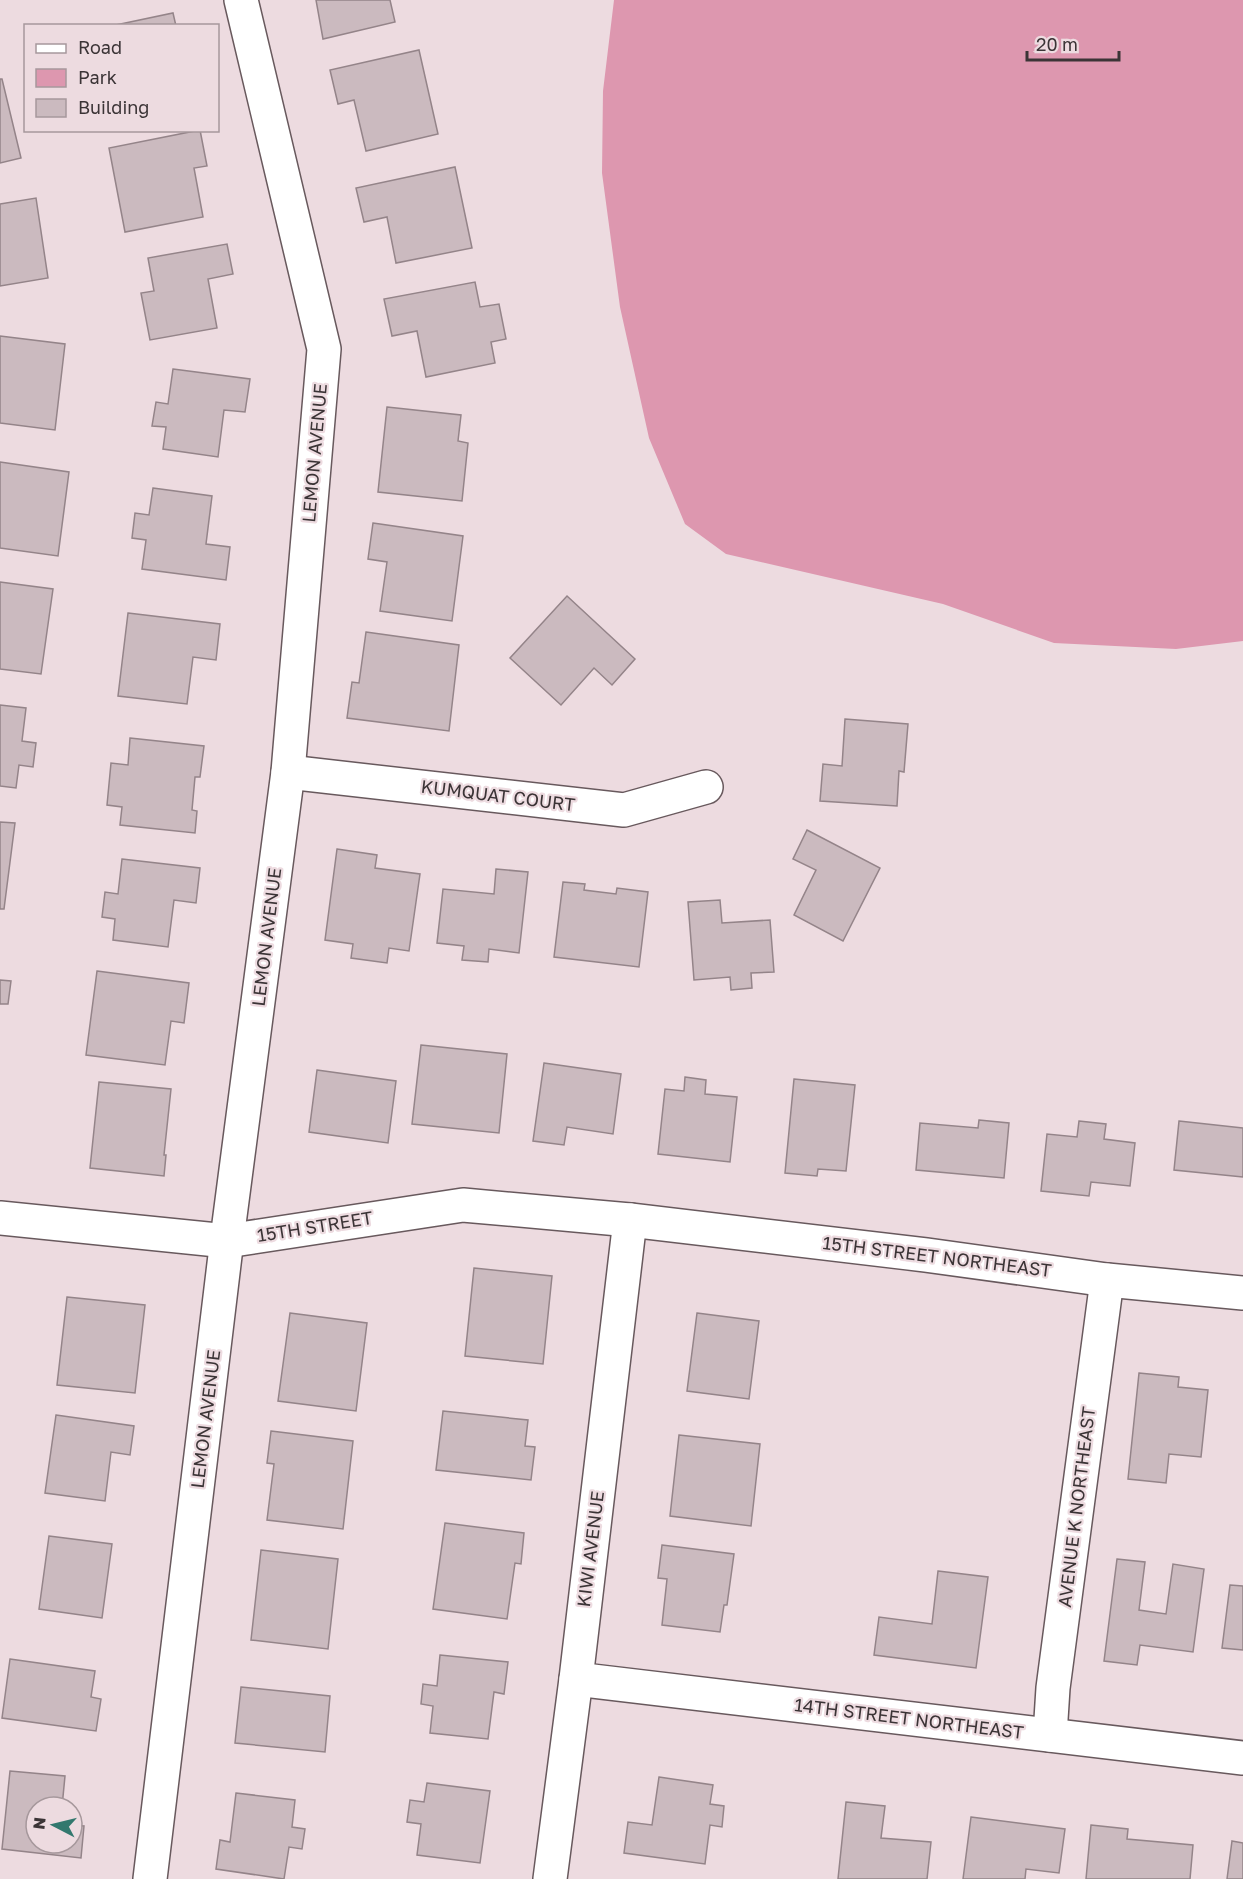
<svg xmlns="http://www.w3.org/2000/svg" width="1243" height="1879" font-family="'Golos Text',sans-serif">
	<rect width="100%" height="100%" fill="#eddbe0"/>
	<path fill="#dd97af" d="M614 0H1243V641L1176 649 1054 643 943 604 726 554 685 524 649 438 620 307 602 173 603 91Z"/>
	<g fill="#cbbabf" stroke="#948489" stroke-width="1.5">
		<path d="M316 0H390L395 22 323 39Z"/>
		<path d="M173 13 176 26H111Z"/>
		<path d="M419 50 438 134 366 151 354 100 338 104 330 70Z"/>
		<path d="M0 79H2L21 158 0 163Z"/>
		<path d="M200 130 207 166 194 168 203 217 125 232 109 148Z"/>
		<path d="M455 167 472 248 396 263 387 217 364 222 356 188Z"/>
		<path d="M36 198 48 278 0 286V204Z"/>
		<path d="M227 244 233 274 208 279 217 328 150 340 141 293 154 291 148 258Z"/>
		<path d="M475 282 480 307 499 304 506 339 491 342 495 363 426 377 417 331 392 336 384 299Z"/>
		<path d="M0 336 65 344 55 430 0 423Z"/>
		<path d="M173 369 250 379 245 412 224 410 218 457 163 449 166 427 152 426 156 402 168 404Z"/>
		<path d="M387 407 461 415 458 441 468 443 462 501 378 492Z"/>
		<path d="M0 462 69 472 58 556 0 548Z"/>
		<path d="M153 488 212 496 206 544 230 547 226 580 142 569 146 540 132 538 135 513 149 515Z"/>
		<path d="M373 523 463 536 452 621 380 611 387 562 368 559Z"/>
		<path d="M0 582 53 589 41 674 0 669Z"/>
		<path d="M567 596 635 659 612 685 594 668 561 705 510 658Z"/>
		<path d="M128 613 220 624 216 660 193 657 187 704 118 696Z"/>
		<path d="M366 632 459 645 449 731 347 718 352 682 359 683Z"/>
		<path d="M0 705 26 708 22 741 36 743 33 767 19 765 16 788 0 786Z"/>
		<path d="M845 719 908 724 904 772 899 771 897 806 820 801 823 764 842 766Z"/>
		<path d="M130 738 204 746 200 777H195L192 810 197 811 195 833 120 825 122 807 107 805 111 763 128 765Z"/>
		<path d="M0 822 15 823 4 909H0Z"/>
		<path d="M807 830 880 868 843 941 794 915 816 870 793 859Z"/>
		<path d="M337 849 377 855 375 868 420 874 409 951 389 948 387 963 351 958 353 944 325 940Z"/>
		<path d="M122 859 200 868 196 903 174 900 168 947 113 940 115 919 102 917 105 892 118 894Z"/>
		<path d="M496 869 528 872 519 953 489 949 488 962 462 960 464 946 437 943 443 889 494 894Z"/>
		<path d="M563 882 585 884 584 890 616 894 617 888 648 892 639 967 554 957Z"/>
		<path d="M720 900 722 923 770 920 774 972 751 973 752 988 731 990 730 977 694 980 688 902Z"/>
		<path d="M97 971 189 983 184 1023 171 1021 165 1065 86 1055Z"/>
		<path d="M0 980 11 981 8 1004H0Z"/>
		<path d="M421 1045 507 1054 499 1133 412 1124Z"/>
		<path d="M544 1063 621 1074 613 1134 567 1127 564 1145 533 1141Z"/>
		<path d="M317 1070 396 1081 388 1143 309 1132Z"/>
		<path d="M685 1077 706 1080 705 1094 737 1097 730 1162 658 1154 665 1089 684 1091Z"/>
		<path d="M794 1079 855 1085 846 1171 818 1169 817 1176 785 1173Z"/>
		<path d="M99 1082 171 1089 164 1155H166L164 1176 90 1168Z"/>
		<path d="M979 1120 1009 1123 1004 1178 916 1170 920 1123 978 1128Z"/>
		<path d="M1079 1121 1106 1124 1104 1139 1135 1143 1130 1186 1091 1182 1089 1196 1041 1191 1047 1134 1077 1137Z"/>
		<path d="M1179 1121 1243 1128V1177L1174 1170Z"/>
		<path d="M474 1268 552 1276 543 1364 465 1356Z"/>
		<path d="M67 1297 145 1305 135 1393 57 1385Z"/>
		<path d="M290 1313 367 1323 356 1411 278 1401Z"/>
		<path d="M697 1313 759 1321 749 1399 687 1391Z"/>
		<path d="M1139 1373 1179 1377 1178 1387 1208 1390 1201 1457 1169 1454 1166 1483 1128 1479Z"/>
		<path d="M443 1411 528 1420 525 1446 535 1447 531 1480 436 1470Z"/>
		<path d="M56 1415 134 1426 130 1455 111 1452 105 1501 45 1493Z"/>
		<path d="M271 1431 353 1441 343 1529 267 1520 274 1464 267 1463Z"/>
		<path d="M679 1435 760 1444 751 1526 670 1516Z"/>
		<path d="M445 1523 524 1533 521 1564 515 1563 507 1619 433 1609Z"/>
		<path d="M49 1536 112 1544 102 1618 39 1609Z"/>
		<path d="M662 1545 734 1554 727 1605H724L720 1632 662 1625 667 1579 658 1578Z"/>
		<path d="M261 1550 338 1559 328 1649 251 1640Z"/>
		<path d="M1117 1559 1145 1562 1139 1610 1166 1614 1173 1564 1204 1569 1193 1652 1140 1645 1137 1665 1104 1661Z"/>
		<path d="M938 1571 988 1577 976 1668 874 1655 879 1617 932 1624Z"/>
		<path d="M1230 1585 1243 1586V1650L1222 1648Z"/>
		<path d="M440 1655 508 1662 504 1694 494 1692 488 1739 430 1733 433 1706 421 1704 423 1684 437 1686Z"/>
		<path d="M10 1659 95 1671 91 1697 101 1699 96 1731 2 1718Z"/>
		<path d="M241 1687 330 1696 325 1752 235 1743Z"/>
		<path d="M10 1771 65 1776 62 1807H36V1843H72V1825L84 1826 81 1858 2 1849Z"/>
		<path d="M659 1777 713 1785 710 1804 724 1806 722 1827 710 1825 705 1864 624 1853 628 1822 652 1825Z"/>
		<path d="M427 1783 490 1791 480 1863 417 1855 421 1824 407 1822 410 1800 424 1802Z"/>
		<path d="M236 1793 295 1800 292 1827 305 1829 302 1849 289 1847 284 1879 216 1869 220 1840 230 1842Z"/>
		<path d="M846 1802 885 1806 881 1838 931 1842 927 1879H838Z"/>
		<path d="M971 1817 1065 1829 1059 1873 1026 1869 1025 1879H963Z"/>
		<path d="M1091 1825 1128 1829 1127 1839 1193 1845 1190 1879H1086Z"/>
		<path d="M1232 1841 1243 1843V1879H1227Z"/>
	</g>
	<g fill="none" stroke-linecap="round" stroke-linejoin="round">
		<defs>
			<g id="minor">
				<path d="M288 772 624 810 706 787"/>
				<path d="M0 1218 227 1241 463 1205 630 1220 926 1255 1107 1280 1243 1293"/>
				<path d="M576 1679 1243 1758"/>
				<path d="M1050 1735 1053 1688 1107 1280"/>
				<path d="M150 1879 227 1239 288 772 324 349 241 0"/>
				<path d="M550 1879 576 1679 630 1220"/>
			</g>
		</defs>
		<use href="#minor" stroke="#68595d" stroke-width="36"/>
		<use href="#minor" stroke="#fff" stroke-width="33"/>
	</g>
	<g text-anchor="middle" stroke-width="4.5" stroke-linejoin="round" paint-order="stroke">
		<g font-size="18" fill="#3b3436" stroke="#eddbe0">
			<text transform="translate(315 453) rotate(-85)" y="6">LEMON AVENUE</text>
			<text transform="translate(498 796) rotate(7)" y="6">KUMQUAT COURT</text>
			<text transform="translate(267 937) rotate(-83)" y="6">LEMON AVENUE</text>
			<text transform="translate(315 1227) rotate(-9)" y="6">15TH STREET</text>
			<text transform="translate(937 1257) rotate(7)" y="6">15TH STREET NORTHEAST</text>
			<text transform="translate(206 1419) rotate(-83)" y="6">LEMON AVENUE</text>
			<text transform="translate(1077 1507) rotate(-83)" y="6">AVENUE K NORTHEAST</text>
			<text transform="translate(591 1549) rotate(-83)" y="6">KIWI AVENUE</text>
			<text transform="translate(909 1719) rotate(7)" y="6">14TH STREET NORTHEAST</text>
		</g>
	</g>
	<rect x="24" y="24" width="195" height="108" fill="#eddbe0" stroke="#a6989c" stroke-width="1.5"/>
	<rect x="36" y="44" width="30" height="9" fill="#ffffff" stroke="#a6989c" stroke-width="1.5"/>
	<text x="78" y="54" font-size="18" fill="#3b3436">Road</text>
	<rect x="36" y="69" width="30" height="18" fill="#dd97af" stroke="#a6989c" stroke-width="1.5"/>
	<text x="78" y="84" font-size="18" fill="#3b3436">Park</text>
	<rect x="36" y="99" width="30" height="18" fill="#cbbabf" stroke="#a6989c" stroke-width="1.5"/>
	<text x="78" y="114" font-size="18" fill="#3b3436">Building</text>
	<g transform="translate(54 1825) rotate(277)"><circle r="28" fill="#eddbe0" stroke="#a6989c" stroke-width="1.5"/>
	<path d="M0-4.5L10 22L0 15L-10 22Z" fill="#32786e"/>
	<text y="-9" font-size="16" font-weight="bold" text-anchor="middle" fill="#3b3436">N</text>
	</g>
	<path d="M1027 51v9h92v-9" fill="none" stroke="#3b3436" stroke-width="3"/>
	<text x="1036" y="51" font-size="18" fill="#3b3436" stroke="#eddbe0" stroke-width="4.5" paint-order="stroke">20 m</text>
</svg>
